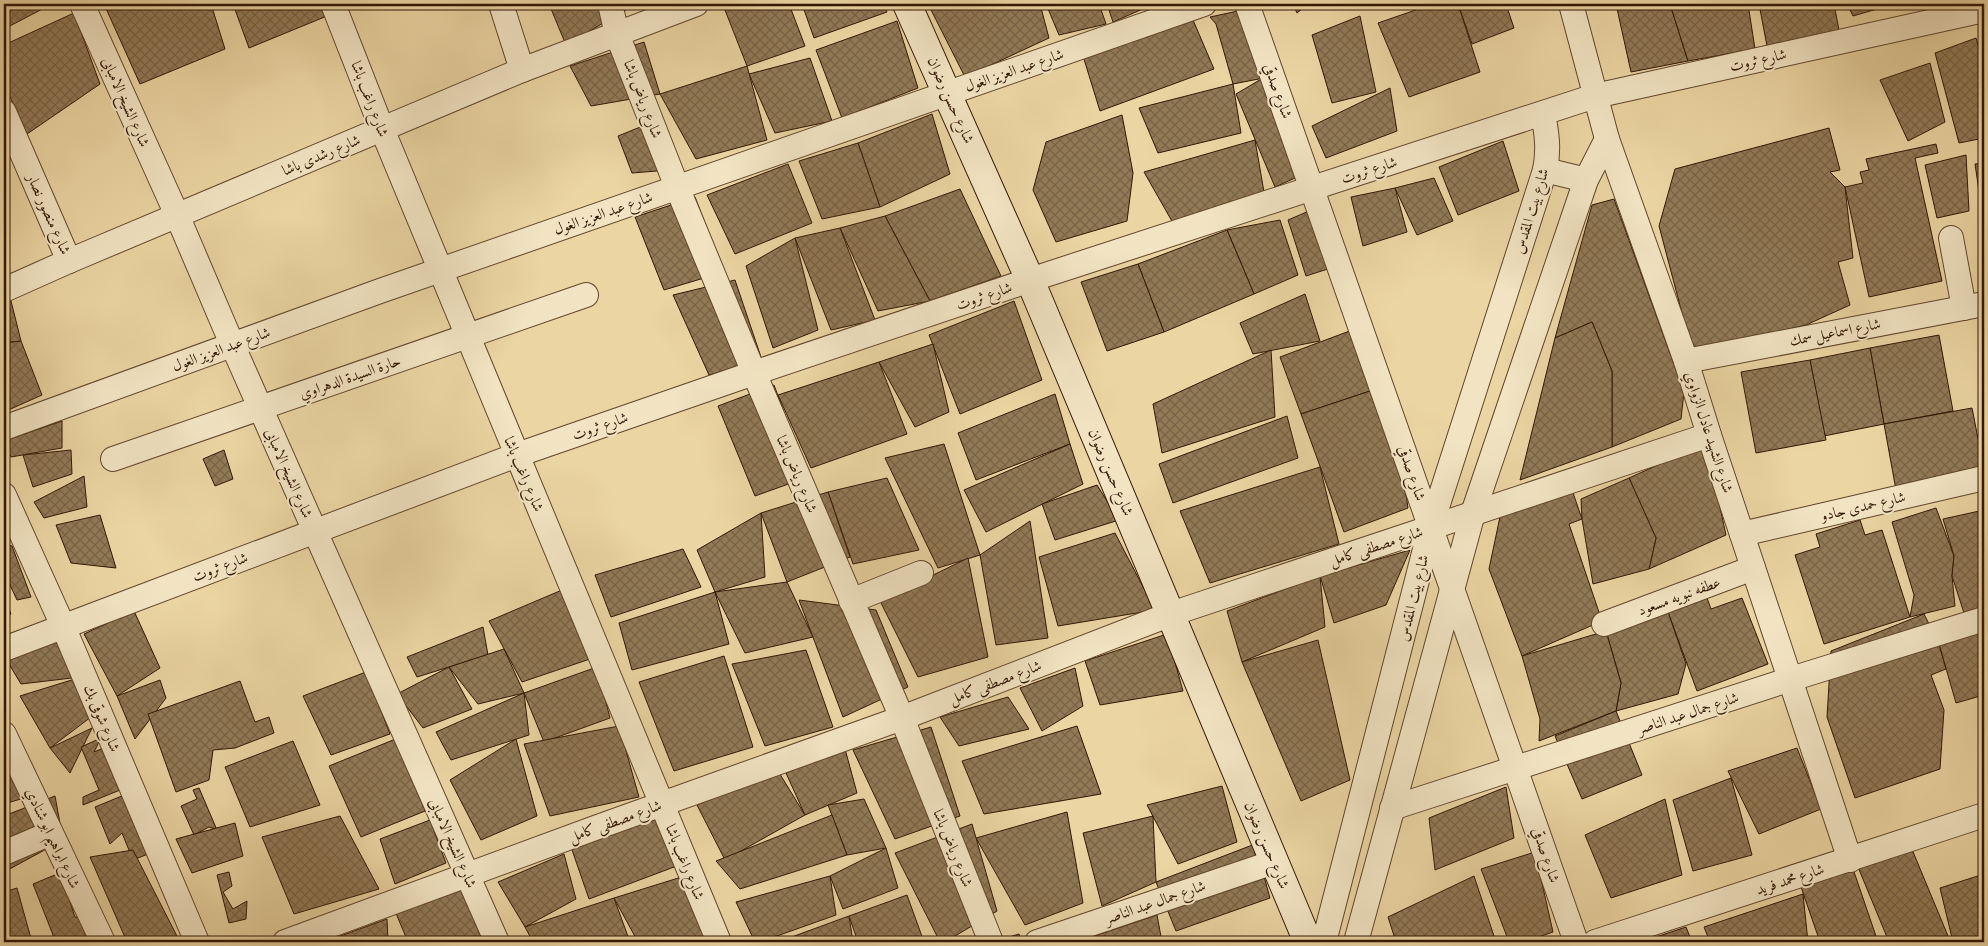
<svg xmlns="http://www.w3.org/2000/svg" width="1988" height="946" font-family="Alegreya,Amiri,serif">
	<defs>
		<pattern id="building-cross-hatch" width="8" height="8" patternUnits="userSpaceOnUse" patternTransform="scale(1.25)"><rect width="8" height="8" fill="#927a57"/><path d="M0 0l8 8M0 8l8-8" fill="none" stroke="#786346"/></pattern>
	</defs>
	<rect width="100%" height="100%" fill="#ebd5a3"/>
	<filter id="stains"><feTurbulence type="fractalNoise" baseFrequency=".004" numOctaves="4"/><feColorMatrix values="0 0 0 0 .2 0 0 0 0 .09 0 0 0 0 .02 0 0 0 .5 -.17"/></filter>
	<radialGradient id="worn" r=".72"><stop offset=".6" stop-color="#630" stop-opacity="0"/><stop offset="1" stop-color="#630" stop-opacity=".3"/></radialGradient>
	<g fill="url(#building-cross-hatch)" stroke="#321705">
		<path d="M4 4H52L4 29Z"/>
		<path d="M104 4H211L225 49 140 84Z"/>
		<path d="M233 4H323L327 16 249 48Z"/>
		<path d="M549 4H625L627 9 566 45Z"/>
		<path d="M727 4H789L805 46 747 66 723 5Z"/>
		<path d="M802 4H883L887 12 814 38Z"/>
		<path d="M928 4H1040L1049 38 965 77Z"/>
		<path d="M1046 4H1099L1106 24 1059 35Z"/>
		<path d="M1107 4H1154L1113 22Z"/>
		<path d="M1293 4H1308L1297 13Z"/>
		<path d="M1433 4H1458L1480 72 1409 97 1378 23Z"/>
		<path d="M1458 4H1506L1514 28 1472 44Z"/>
		<path d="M1616 4H1670L1688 61 1631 72Z"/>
		<path d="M1670 4H1748L1755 49 1688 61Z"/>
		<path d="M1759 4H1834L1839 30 1767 46Z"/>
		<path d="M1847 4H1894L1853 16Z"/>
		<path d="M1238 11 1269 77 1233 84 1216 24 1210 17Z"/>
		<path d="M74 13 100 84 27 134 4 84V45Z"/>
		<path d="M1360 16 1376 92 1332 103 1312 35Z"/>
		<path d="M1193 20 1214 69 1100 111 1083 56Z"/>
		<path d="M897 21 918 88 842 118 816 50Z"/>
		<path d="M1976 38 1984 65V138L1959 143 1935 53Z"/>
		<path d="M644 42 660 94 591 106 570 66Z"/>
		<path d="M810 58 832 121 775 133 749 74Z"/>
		<path d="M1930 63 1945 122 1908 141 1880 80Z"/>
		<path d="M747 66 767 140 696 159 660 94Z"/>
		<path d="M1263 78 1295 178 1275 187 1236 94Z"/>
		<path d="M1233 84 1241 133 1158 153 1139 108Z"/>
		<path d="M1390 88 1397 131 1326 158 1312 126Z"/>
		<path d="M932 114 950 174 880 207 858 143Z"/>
		<path d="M1122 115 1133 173 1127 221 1056 242 1033 190 1046 142Z"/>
		<path d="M660 119 682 169 632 173 618 136Z"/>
		<path d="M1829 128 1840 170 1830 172 1845 187 1853 258 1838 262 1850 305 1806 325 1721 345 1691 347 1659 226 1675 169Z"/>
		<path d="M1255 140 1264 192 1173 223 1144 172Z"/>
		<path d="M1503 141 1519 191 1458 215 1439 167Z"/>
		<path d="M858 143 880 207 822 219 799 161Z"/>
		<path d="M1936 144 1938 153 1915 158 1942 281 1869 297 1845 187 1863 183 1860 172 1869 170 1866 159Z"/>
		<path d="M1966 155 1969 211 1937 218 1925 165Z"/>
		<path d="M1984 163V225L1975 164Z"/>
		<path d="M788 164 812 223 735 254 707 195Z"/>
		<path d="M1434 178 1453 221 1417 235 1395 188Z"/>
		<path d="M1395 188 1407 232 1363 246 1351 197Z"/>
		<path d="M960 189 1001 276 930 301 885 216Z"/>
		<path d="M695 197 724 272 664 290 635 217Z"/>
		<path d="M1614 199 1684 392 1681 419 1612 447V371L1592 322 1555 338 1592 205Z"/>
		<path d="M1309 211 1331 268 1306 276 1288 220Z"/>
		<path d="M885 216 930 301 878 311 840 228Z"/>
		<path d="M1280 220 1298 275 1254 294 1227 230Z"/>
		<path d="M840 228 875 320 831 330 795 238Z"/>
		<path d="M1227 230 1254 294 1164 332 1138 264Z"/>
		<path d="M795 238 818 330 773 348 746 266Z"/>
		<path d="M1138 264 1164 332 1107 351 1081 282Z"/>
		<path d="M4 273 21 341 4 343Z"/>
		<path d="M735 280 762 360 709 375 673 295Z"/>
		<path d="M1305 294 1320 341 1253 354 1240 323Z"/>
		<path d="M1014 301 1042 380 960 414 929 335Z"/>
		<path d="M1592 322 1612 371V447L1520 480 1555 338Z"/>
		<path d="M1355 329 1376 389 1301 414 1280 357Z"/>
		<path d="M1939 335 1953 411 1884 424 1870 348Z"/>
		<path d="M21 341 42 395 4 412V343Z"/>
		<path d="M933 344 949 412 915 427 879 362Z"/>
		<path d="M1870 348 1884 424 1824 436 1810 360Z"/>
		<path d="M1271 350 1275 417 1162 453 1153 404Z"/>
		<path d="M1810 360 1826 440 1756 453 1741 372Z"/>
		<path d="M879 362 907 434 811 468 778 395Z"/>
		<path d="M774 385 808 477 755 496 718 406Z"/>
		<path d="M1376 389 1400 454 1408 508 1344 532 1301 414Z"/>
		<path d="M1055 394 1070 444 976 480 958 433Z"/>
		<path d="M1972 408 1984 469 1896 490 1884 424Z"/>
		<path d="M1287 416 1298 458 1173 503 1159 464Z"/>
		<path d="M62 421V448L11 457 4 441Z"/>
		<path d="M1706 443 1726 535 1649 569 1656 538 1629 478Z"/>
		<path d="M944 444 980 555 938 568 885 458Z"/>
		<path d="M1070 444 1083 484 986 532 964 490Z"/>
		<path d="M71 450 72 474 33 487 23 455Z"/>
		<path d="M224 450 233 479 215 486 203 459Z"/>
		<path d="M1320 467 1339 544 1210 583 1180 511Z"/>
		<path d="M84 476 87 507 44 518 34 502Z"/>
		<path d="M887 478 919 550 853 564 828 492Z"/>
		<path d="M1629 478 1656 538 1649 569 1593 584 1582 519 1581 499Z"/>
		<path d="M1097 485 1119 520 1055 540 1042 504Z"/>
		<path d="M1571 487 1582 519 1569 524 1602 621 1522 656 1489 569 1501 512Z"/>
		<path d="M828 492 850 557 787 582 761 513Z"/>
		<path d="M1936 508 1954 556 1952 576 1955 606 1910 617 1914 595 1892 522Z"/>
		<path d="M1984 510V606L1964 613 1952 576 1954 556 1943 519Z"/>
		<path d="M761 513 765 577 715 592 697 550Z"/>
		<path d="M100 515 116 568 71 563 56 525Z"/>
		<path d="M1860 520 1865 535 1882 530 1910 617 1824 644 1795 555 1820 547 1816 534Z"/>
		<path d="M1030 521 1048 638 996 645 980 555Z"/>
		<path d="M1115 533 1155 610 1058 626 1039 557Z"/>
		<path d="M4 544 12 546 31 597 17 600 4 572Z"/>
		<path d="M683 549 701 587 611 617 595 575Z"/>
		<path d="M1410 550 1386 605 1334 623 1320 576Z"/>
		<path d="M968 558 988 657 918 677 880 601Z"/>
		<path d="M1320 576 1325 627 1242 662 1227 611Z"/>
		<path d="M787 582 813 637 745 653 715 592Z"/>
		<path d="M562 590 590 659 522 682 489 621Z"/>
		<path d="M715 592 729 644 632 670 619 623Z"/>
		<path d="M4 597 11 614 4 616Z"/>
		<path d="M1707 598 1711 609 1742 598 1768 664 1697 691 1668 612Z"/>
		<path d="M799 600 876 610 908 687 843 717Z"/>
		<path d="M134 611 160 668 117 696 84 634Z"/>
		<path d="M1668 612 1686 664 1678 694 1616 711 1621 683 1606 631Z"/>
		<path d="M1924 614 1939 644 1946 669 1931 675 1944 710 1940 769 1855 798 1827 717 1831 651Z"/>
		<path d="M483 627 488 655 417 677 407 657Z"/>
		<path d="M1606 631 1621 683 1616 711 1539 741 1540 719 1522 656Z"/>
		<path d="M1983 632 1984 695 1956 703 1939 644Z"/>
		<path d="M1167 634 1183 691 1100 705 1085 661Z"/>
		<path d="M60 636 72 678 21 684 6 659Z"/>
		<path d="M1318 640 1350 780 1301 801 1242 662Z"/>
		<path d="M504 649 524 693 478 704 449 667Z"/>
		<path d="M806 650 833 727 765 746 732 664Z"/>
		<path d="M724 656 753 747 674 771 639 682Z"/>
		<path d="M449 667 472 709 423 728 397 694Z"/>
		<path d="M597 667 610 718 544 742 524 693Z"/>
		<path d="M1075 668 1083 706 1042 731 1020 688Z"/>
		<path d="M366 672 390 734 331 755 303 696Z"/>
		<path d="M78 678 91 717 50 748 20 696Z"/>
		<path d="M160 680 166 698 135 739 117 696Z"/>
		<path d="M240 681 255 722 269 717 274 733 235 748 213 750 209 780 176 792 148 714Z"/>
		<path d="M524 693 529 735 451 760 436 732Z"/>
		<path d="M1008 697 1029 729 959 746 940 717Z"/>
		<path d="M1616 711 1642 775 1582 799 1555 736Z"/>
		<path d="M619 726 639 797 550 816 524 744Z"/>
		<path d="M1077 726 1101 794 984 814 962 761Z"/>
		<path d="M931 727 960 816 895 839 853 750Z"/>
		<path d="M92 728 70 773 50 748Z"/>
		<path d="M101 738 94 752 108 746 125 788 83 805V797L99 790 81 747Z"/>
		<path d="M398 738 425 811 361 837 329 766Z"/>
		<path d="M516 739 537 816 481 840 450 780Z"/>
		<path d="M293 741 320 805 250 827 225 767Z"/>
		<path d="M1797 748 1821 809 1759 834 1728 771Z"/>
		<path d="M845 749 857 793 805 815 786 773Z"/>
		<path d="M778 771 805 815 725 860 697 805Z"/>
		<path d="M13 774 24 798 4 804V777Z"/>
		<path d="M1731 778 1752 855 1693 871 1673 800Z"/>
		<path d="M1222 786 1237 842 1178 864 1147 805Z"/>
		<path d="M1506 787 1514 838 1435 870 1429 818Z"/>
		<path d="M199 788 217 830 209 827 194 835 181 806 197 799 193 790Z"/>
		<path d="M129 793 153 852 133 860 122 833 110 844 95 807Z"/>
		<path d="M55 796 63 840 6 871 4 867V816Z"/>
		<path d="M864 799 886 848 847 855 828 805Z"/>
		<path d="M1665 799 1682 875 1611 898 1585 835Z"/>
		<path d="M1067 812 1083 903 1025 925 976 838Z"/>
		<path d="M832 815 847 855 740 889 716 861Z"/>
		<path d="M340 816 379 889 294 914 262 837Z"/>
		<path d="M1153 816 1156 882 1102 906 1083 833Z"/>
		<path d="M664 817 682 864 589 899 571 847Z"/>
		<path d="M430 820 446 863 395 884 380 839Z"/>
		<path d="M235 823 243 856 192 873 176 839Z"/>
		<path d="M972 824 997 911 945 942H940L895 853Z"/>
		<path d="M1255 844 1270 898 1176 931 1156 882Z"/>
		<path d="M1911 847 1948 936 1932 942H1889L1858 867Z"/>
		<path d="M886 848 898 888 843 909 830 876Z"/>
		<path d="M133 850 180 942H127L90 857Z"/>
		<path d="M1535 852 1553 932 1524 942H1509L1481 869Z"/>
		<path d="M564 854 576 899 525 927 498 882Z"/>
		<path d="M1852 866 1878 942H1820L1801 887Z"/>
		<path d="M62 872 67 893 75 917 87 920 94 942H52L53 935 33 884Z"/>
		<path d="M229 872 232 886 223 892 233 909 247 901 246 919 229 923 217 875Z"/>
		<path d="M1984 874V940L1977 942H1953L1940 888Z"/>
		<path d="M688 875 713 942H638L614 898Z"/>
		<path d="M830 876 836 915 760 942H755L736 902Z"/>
		<path d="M1474 876 1496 942H1396L1388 917Z"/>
		<path d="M17 888 32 942H4V892Z"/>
		<path d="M461 888 483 942H408L395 911Z"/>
		<path d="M1803 894 1808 942H1710L1704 927Z"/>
		<path d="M907 895 924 942H858L849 916Z"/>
		<path d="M614 898 630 942H533L525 927Z"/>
		<path d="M1157 915 1162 942H1076Z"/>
		<path d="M849 916 853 942H778Z"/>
		<path d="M387 919 388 942H324Z"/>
		<path d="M1686 927 1692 942H1641Z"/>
		<path d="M1019 934 1021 942H993Z"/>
	</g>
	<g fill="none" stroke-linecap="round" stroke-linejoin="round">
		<defs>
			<g id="street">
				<path d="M82 4 177 215 232 344 497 942"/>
				<path d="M333 4 382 129 719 942"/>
				<path d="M501 4 522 70"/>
				<path d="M610 4 617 34 677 187 754 373 902 718 991 942"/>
				<path d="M1247 4 1576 942"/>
				<path d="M1571 4 1607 139 1686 361 1709 435 1850 860"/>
				<path d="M4 112 69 261"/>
				<path d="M1545 170 1586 180"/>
				<path d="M1951 238 1964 308"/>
				<path d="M4 290 69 261 522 70 696 4"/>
				<path d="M1686 361 1984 304"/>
				<path d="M4 428 380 291 1204 4"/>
				<path d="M113 459 586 295"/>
				<path d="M4 495 63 626 197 942"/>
				<path d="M1742 534 1984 478"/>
				<path d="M851 601 921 573"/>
				<path d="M1604 624 1753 568"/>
				<path d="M4 649 517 455 754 373 1030 280 1595 96 1984 10"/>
				<path d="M4 734 103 942"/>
				<path d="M1392 808 1791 679 1984 619"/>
				<path d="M4 853 51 833"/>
				<path d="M285 942 595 828 902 718 1171 614 1709 435"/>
				<path d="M1037 942 1274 862"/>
				<path d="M1324 942 1431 526 1545 170C1549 150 1547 134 1543 114"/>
				<path d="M1356 942 1473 513 1586 180 1607 139"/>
				<path d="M1595 942 1984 815"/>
			</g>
			<path id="secondary" d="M907 4 1030 280 1308 942"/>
		</defs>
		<use href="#street" stroke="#60462c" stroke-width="26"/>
		<use href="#secondary" stroke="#321705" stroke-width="30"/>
		<use href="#street" stroke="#f2e4c3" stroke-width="24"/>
		<use href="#secondary" stroke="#f2e4c3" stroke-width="28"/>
	</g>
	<g text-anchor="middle" stroke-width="4" stroke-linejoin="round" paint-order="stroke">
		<g font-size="15" fill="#321705" stroke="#f2e4c3">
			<text transform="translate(1758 60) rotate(-13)" y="5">شارع ثروت</text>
			<text transform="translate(1014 70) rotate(-19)" y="5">شارع عبد العزيز الغول</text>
			<text transform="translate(1278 91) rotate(70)" y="5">شارع صدقي</text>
			<text transform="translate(370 99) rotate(69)" y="5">شارع راغب باشا</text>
			<text transform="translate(643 99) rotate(69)" y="5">شارع رياض باشا</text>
			<text transform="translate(951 100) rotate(66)" y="5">شارع حسن رضوان</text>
			<text transform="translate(126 102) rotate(66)" y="5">شارع الشيخ الامبابى</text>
			<text transform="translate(321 155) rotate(-23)" y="5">شارع رشدى باشا</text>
			<text transform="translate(1369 170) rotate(-18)" y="5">شارع ثروت</text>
			<text transform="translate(1531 211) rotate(-73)" y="5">شارع بيت المقدس</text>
			<text transform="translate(603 213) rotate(-19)" y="5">شارع عبد العزيز الغول</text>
			<text transform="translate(49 214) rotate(66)" y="5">شارع منصور نصار</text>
			<text transform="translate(984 296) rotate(-19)" y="5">شارع ثروت</text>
			<text transform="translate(1835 332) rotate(-11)" y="5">شارع اسماعيل سمك</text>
			<text transform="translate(221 349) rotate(-20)" y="5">شارع عبد العزيز الغول</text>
			<text transform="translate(350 377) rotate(-19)" y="5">حارة السيدة الدهراوي</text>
			<text transform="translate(600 426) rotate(-19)" y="5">شارع ثروت</text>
			<text transform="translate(1709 432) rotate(72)" y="5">شارع الشهيد عادل الزواوي</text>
			<text transform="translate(1111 472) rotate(67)" y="5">شارع حسن رضوان</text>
			<text transform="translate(289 473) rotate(66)" y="5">شارع الشيخ الامبابى</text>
			<text transform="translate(1412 473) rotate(71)" y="5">شارع صدقي</text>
			<text transform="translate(524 474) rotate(67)" y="5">شارع راغب باشا</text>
			<text transform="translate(797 474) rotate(67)" y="5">شارع رياض باشا</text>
			<text transform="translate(1863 506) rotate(-13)" y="5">شارع حمدى جادو</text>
			<text transform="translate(1376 546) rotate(-18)" y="5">شارع مصطفى كامل</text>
			<text transform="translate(220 567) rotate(-21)" y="5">شارع ثروت</text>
			<text transform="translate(1679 596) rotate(-20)" y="5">عطفه نبويه مسعود</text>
			<text transform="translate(1413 598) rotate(-76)" y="5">شارع بيت المقدس</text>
			<text transform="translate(995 682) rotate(-21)" y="5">شارع مصطفى كامل</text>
			<text transform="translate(1688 713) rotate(-18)" y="5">شارع جمال عبد الناصر</text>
			<text transform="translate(102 718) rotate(67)" y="5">شارع شوقى بك</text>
			<text transform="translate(615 821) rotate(-20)" y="5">شارع مصطفى كامل</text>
			<text transform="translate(53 838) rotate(65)" y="5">شارع ابراهيم ابو شنادي</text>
			<text transform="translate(453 843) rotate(66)" y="5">شارع الشيخ الامبابى</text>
			<text transform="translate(1267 845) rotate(67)" y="5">شارع حسن رضوان</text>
			<text transform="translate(953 848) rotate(68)" y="5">شارع رياض باشا</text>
			<text transform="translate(1546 855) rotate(71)" y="5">شارع صدقي</text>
			<text transform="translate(685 862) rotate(68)" y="5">شارع راغب باشا</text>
			<text transform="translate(1790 879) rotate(-18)" y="5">شارع محمد فريد</text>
			<text transform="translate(1155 902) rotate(-19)" y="5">شارع جمال عبد الناصر</text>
		</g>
	</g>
	<rect width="1988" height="946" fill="none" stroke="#ebd5a3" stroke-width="20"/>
	<rect x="5" y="5" width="1978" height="936" fill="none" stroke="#321705" stroke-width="2.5"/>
	<rect x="10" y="10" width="1968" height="926" fill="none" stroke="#321705"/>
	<rect width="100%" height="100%" filter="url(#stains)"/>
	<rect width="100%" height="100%" fill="url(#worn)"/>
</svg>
